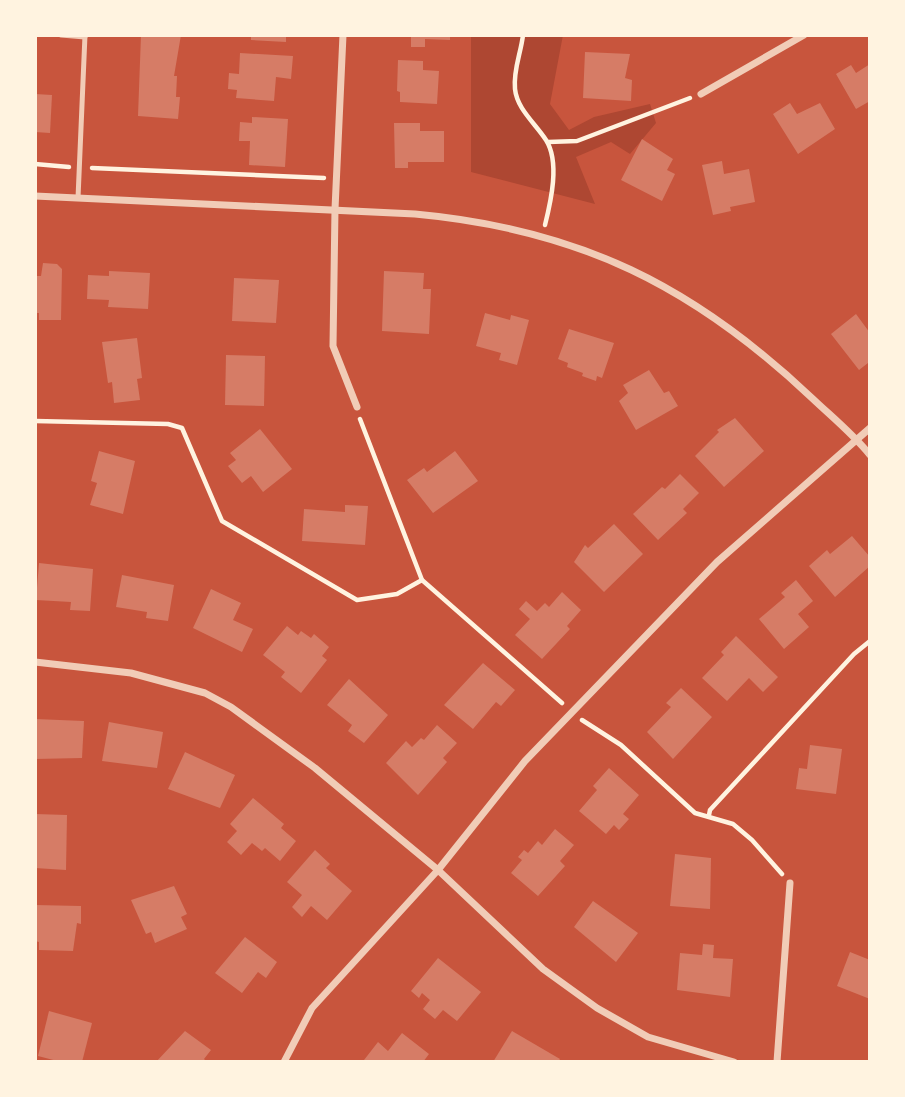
<svg xmlns="http://www.w3.org/2000/svg" width="905" height="1097" font-family="Cabin,sans-serif">
	<rect width="100%" height="100%" fill="#c8553d"/>
	<path fill="#ae4732" d="M471 35H563L550 104 569 130 594 117 650 104 656 123 630 154 611 142 576 157 595 204 471 172Z"/>
	<g fill="#d67c66">
		<path d="M141 35H181L174 76H177L176 97H180L178 119 138 116Z"/>
		<path d="M251 35H286V42L251 40Z"/>
		<path d="M411 35H450V40L425 39V47H411Z"/>
		<path d="M585 52 630 54 625 78 632 80 631 101 583 98Z"/>
		<path d="M240 53 293 56 291 79 276 77 274 101 236 98 237 90 228 89 229 73 239 74Z"/>
		<path d="M398 60 423 61V70L439 71 437 104 400 102V92L397 91Z"/>
		<path d="M870 64V101L856 109 836 74 851 65 856 73Z"/>
		<path d="M35 94 52 95 50 133 35 132Z"/>
		<path d="M790 103 797 114 820 103 835 129 798 154 773 114Z"/>
		<path d="M252 117 288 119 285 167 249 165 250 141H239L240 122 252 123Z"/>
		<path d="M394 123H420V131H444V162H408V168H395Z"/>
		<path d="M642 139 673 159 667 170 675 174 662 201 621 180Z"/>
		<path d="M722 161 724 174 749 169 755 202 730 207 731 211 713 215 702 165Z"/>
		<path d="M43 263 57 264 62 269 61 320H39V313H35V276H41Z"/>
		<path d="M109 271 150 273 148 309 108 307 109 300 87 299 88 275 109 276Z"/>
		<path d="M384 271 424 273 423 289H431L429 334 382 331Z"/>
		<path d="M234 278 279 280 276 323 232 321Z"/>
		<path d="M485 313 510 320 511 315 529 320 517 365 499 360 501 353 476 346Z"/>
		<path d="M856 314 870 333V365L868 363 859 370 831 334Z"/>
		<path d="M569 329 614 343 602 378 597 376 596 381 582 376 583 373 567 367 568 363 558 359Z"/>
		<path d="M137 338 142 378 137 379 140 400 114 403 112 382 108 383 102 342Z"/>
		<path d="M226 355 265 356 264 406 225 405Z"/>
		<path d="M649 370 664 393 669 391 678 406 636 430 619 401 628 393 623 385Z"/>
		<path d="M735 418 764 451 724 487 695 456 719 432 717 430Z"/>
		<path d="M260 429 292 469 263 492 251 476 242 483 228 466 236 460 230 453Z"/>
		<path d="M99 451 135 461 123 514 90 505 97 483 91 481Z"/>
		<path d="M455 451 478 481 433 513 407 480 424 468 427 472Z"/>
		<path d="M680 474 699 493 683 509 687 513 658 540 633 514 662 487 665 489Z"/>
		<path d="M345 505 368 506 365 545 302 541 304 509 345 512Z"/>
		<path d="M614 524 643 554 604 592 574 562 585 545 588 548Z"/>
		<path d="M852 536 870 557V566L835 597 809 566 827 550 830 554Z"/>
		<path d="M39 563 93 569 90 611 70 610 71 602 36 600Z"/>
		<path d="M122 575 174 585 168 621 146 618 147 612 116 607Z"/>
		<path d="M796 580 813 601 798 614 809 627 784 649 759 619 785 597 781 593Z"/>
		<path d="M211 589 241 603 233 620 253 629 242 652 193 628Z"/>
		<path d="M562 592 581 610 567 626 570 629 542 659 515 635 530 619 519 609 526 601 537 611 545 603 549 607Z"/>
		<path d="M287 626 298 635 301 631 311 638 314 634 329 647 322 656 327 660 301 693 281 677 285 672 263 655Z"/>
		<path d="M736 636 778 677 763 692 749 678 727 701 702 678 724 655 721 652Z"/>
		<path d="M483 663 515 690 501 706 496 702 473 729 444 705Z"/>
		<path d="M349 679 388 715 364 743 348 731 352 725 327 705Z"/>
		<path d="M681 688 712 717 673 759 647 732 671 707 666 703Z"/>
		<path d="M35 719 84 721 82 758 35 759Z"/>
		<path d="M109 722 163 732 157 768 102 761Z"/>
		<path d="M437 725 457 743 443 758 447 762 418 795 386 763 406 741 412 747 421 738 424 740Z"/>
		<path d="M810 745 842 749 836 794 796 789 799 768 807 769Z"/>
		<path d="M185 752 235 775 220 808 168 789Z"/>
		<path d="M609 768 639 795 623 814 629 819 619 830 614 825 606 834 579 811 597 790 593 786Z"/>
		<path d="M253 798 284 824 281 828 296 841 280 861 265 848 262 851 252 843 241 855 227 842 237 831 230 824Z"/>
		<path d="M35 814 67 815 66 870 35 868Z"/>
		<path d="M555 829 574 845 560 861 565 866 538 896 511 873 522 860 518 857 524 850 528 853 538 841 542 845Z"/>
		<path d="M315 850 330 864 326 868 352 891 327 920 311 906 302 917 292 907 302 895 287 882Z"/>
		<path d="M675 854 711 858 710 909 670 906Z"/>
		<path d="M174 886 187 914 181 917 187 929 155 943 151 932 146 934 131 900Z"/>
		<path d="M593 901 638 933 616 962 574 927Z"/>
		<path d="M35 905 81 906V924L77 923 73 951 39 950V942L35 941Z"/>
		<path d="M245 937 277 962 266 978 258 972 242 993 215 973Z"/>
		<path d="M703 944 714 945 713 958 733 959 730 997 677 990 680 953 702 955Z"/>
		<path d="M850 952 870 960V999L837 986Z"/>
		<path d="M438 958 481 992 457 1021 443 1010 435 1019 423 1009 430 1000 422 993 419 998 411 991Z"/>
		<path d="M49 1011 92 1023 82 1062H61L38 1056Z"/>
		<path d="M185 1031 211 1050 204 1059 207 1062H156Z"/>
		<path d="M512 1031 560 1059 558 1062H493Z"/>
		<path d="M402 1033 429 1054 423 1062 364 1060 378 1042 388 1051Z"/>
	</g>
	<g fill="none" stroke-linecap="round" stroke-linejoin="round">
		<g stroke="#fff3e0" stroke-width="4.5">
			<path d="M523 35C521 53 513 70 515 89 517 109 535 123 546 140 560 162 551 201 545 225"/>
			<path d="M548 142 577 141 690 98"/>
			<path d="M35 164 69 167"/>
			<path d="M92 168 324 178"/>
			<path d="M360 419 422 580 562 703"/>
			<path d="M35 421 168 424 182 428 222 521 357 600 397 594 422 580"/>
			<path d="M582 720 621 745 695 813 733 824 752 840 782 874"/>
			<path d="M709 815 710 810 854 654 870 641"/>
		</g>
		<g stroke="#f1ccb7" stroke-width="5">
			<path d="M61 35 85 37"/>
			<path d="M78 198 85 35"/>
		</g>
		<g stroke="#f1ccb7" stroke-width="7">
			<path d="M343 35 335 209 333 346 357 407"/>
			<path d="M701 94 804 35"/>
			<path d="M35 196 415 214C579 229 694 286 813 399 832 417 853 434 870 455"/>
			<path d="M35 662 131 673 205 693 231 707 315 768 438 870 543 969 597 1008 648 1037 734 1062"/>
			<path d="M284 1062 312 1008 438 870 525 761 717 562 870 428"/>
			<path d="M777 1062 790 883"/>
		</g>
	</g>
	<rect width="905" height="1097" fill="none" stroke="#fff3e0" stroke-width="74"/>
</svg>
